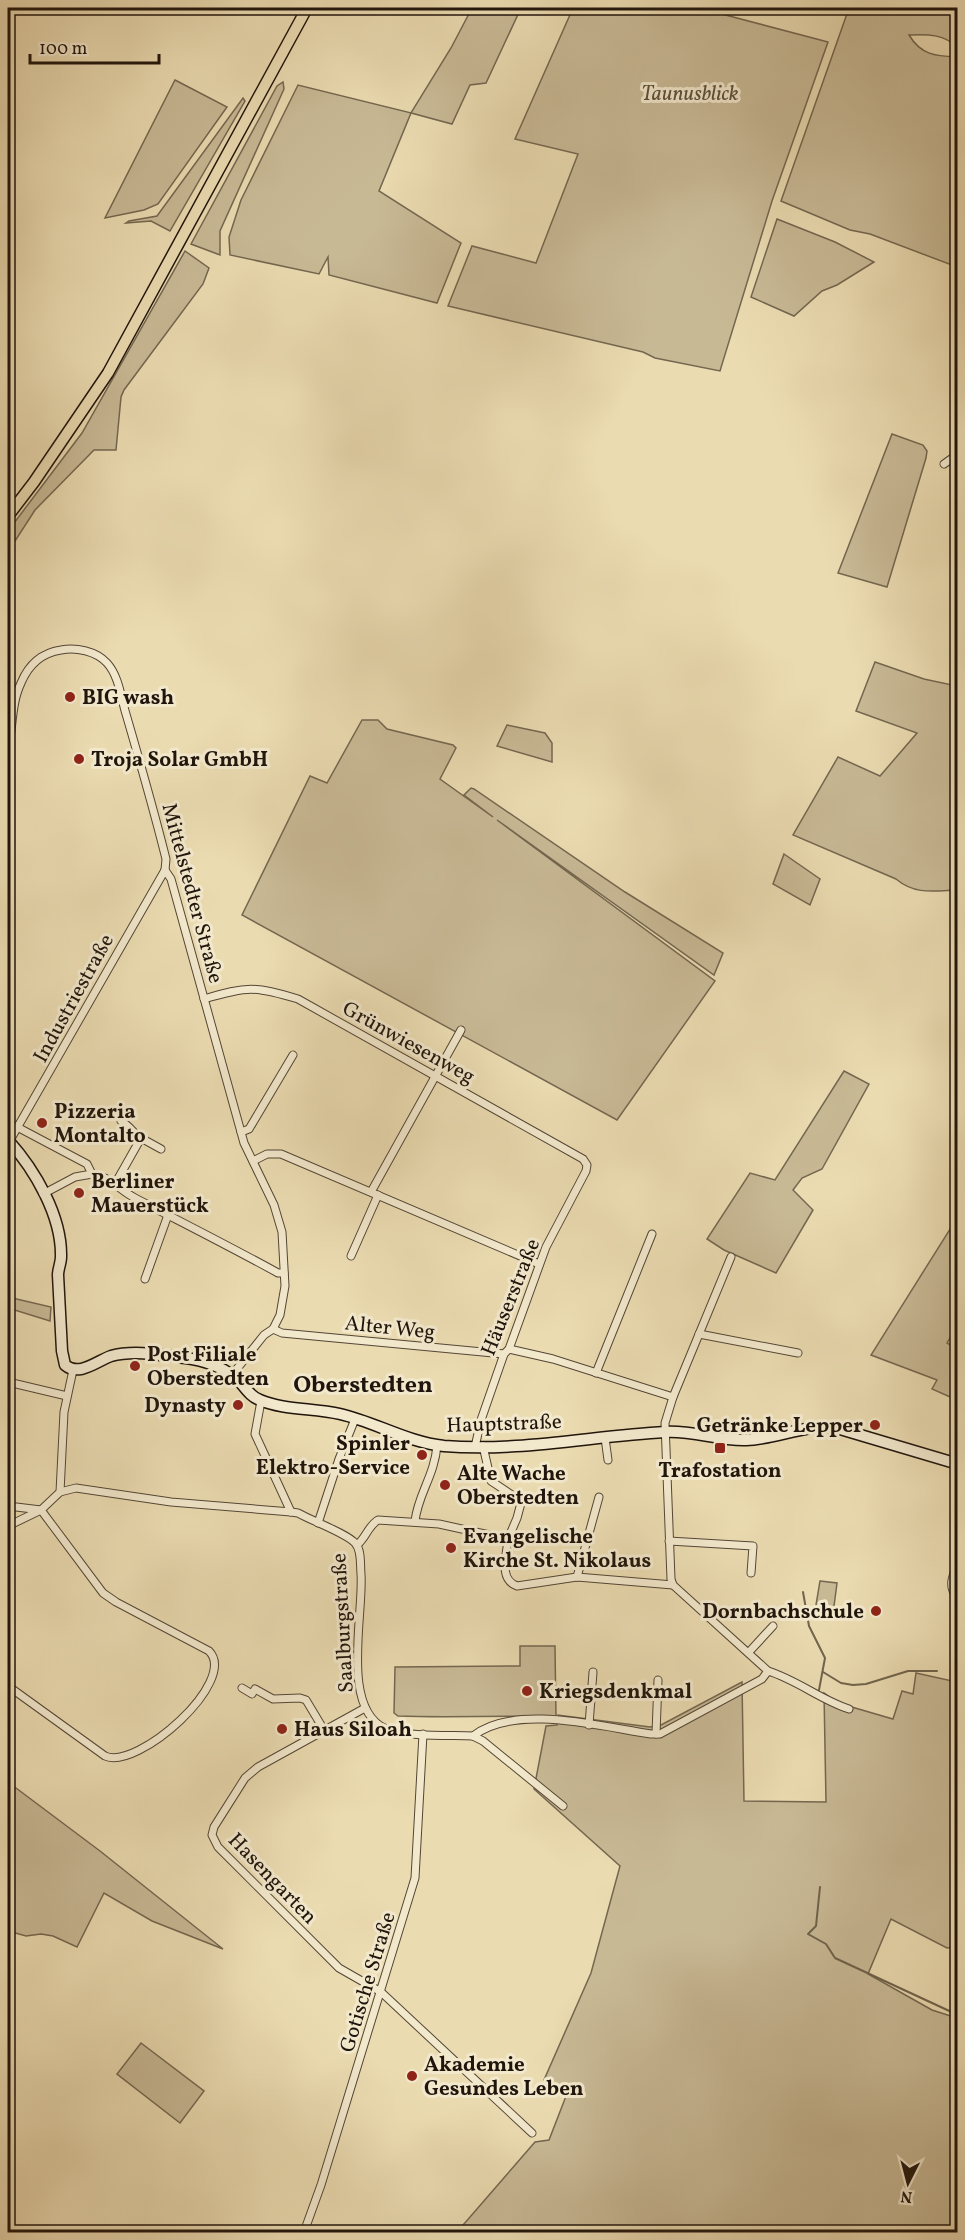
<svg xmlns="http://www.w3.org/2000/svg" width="965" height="2240" font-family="Vollkorn,serif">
	<rect width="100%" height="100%" fill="#ebdbb1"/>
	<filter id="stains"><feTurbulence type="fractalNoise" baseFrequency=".00333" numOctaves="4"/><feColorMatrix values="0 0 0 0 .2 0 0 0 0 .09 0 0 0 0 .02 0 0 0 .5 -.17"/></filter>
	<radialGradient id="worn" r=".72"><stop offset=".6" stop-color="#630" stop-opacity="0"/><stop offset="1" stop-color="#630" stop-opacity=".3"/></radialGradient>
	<g fill="#c8b995" stroke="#746750" stroke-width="1.5">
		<path d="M472 8H521L486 83 470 85 452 124 411 113 379 191 461 243 437 303 329 275 328 257 319 274 230 255 229 237 241 200 298 85 411 113 451 48Z"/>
		<path d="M573 8H699L828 42 772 201 720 371 655 358 643 352 448 306 472 246 536 263 578 154 515 139Z"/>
		<path d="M849 8H941L957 13V48C946 34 926 34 909 35 921 55 935 56 957 57V267L870 234 850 230 781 201Z"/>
		<path d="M175 80 227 107 158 204 144 210 105 218Z"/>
		<path d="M283 82 284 89 220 231V255L191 244 277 86Z"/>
		<path d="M243 98 245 101 170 231 151 221 126 223 129 221 157 216Z"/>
		<path d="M777 219 835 242 874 262 837 285 822 291 794 316 751 297Z"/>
		<path d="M185 251 209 268 203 284 124 390 121 397 116 450H94L35 510 8 552V531L82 433Z"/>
		<path d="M892 434 923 445 927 451 926 458 887 587 838 573Z"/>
		<path d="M875 662 924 679 957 686V890C934 891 915 895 896 879L793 835 838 757 880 776 917 733 856 711Z"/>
		<path d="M362 720H378L387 729 453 745 456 748 440 779 493 817 464 795 471 788 474 789 625 892 723 953 714 975 497 820 715 981 617 1120 242 915 310 776 327 783Z"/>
		<path d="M507 725 545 733 552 743V762L497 746Z"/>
		<path d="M784 854 820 879 810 905 773 884Z"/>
		<path d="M844 1071 869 1084 822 1169 802 1178 793 1190 813 1210 776 1273 724 1250 707 1239 750 1173 775 1180Z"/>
		<path d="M957 1218V1326L947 1343 957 1349V1400L932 1389 937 1380 871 1355Z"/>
		<path d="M8 1297 51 1307 50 1321 8 1308Z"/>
		<path d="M820 1581 837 1583 833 1614 815 1611Z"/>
		<path d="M520 1646H555L556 1717C503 1715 451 1718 398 1716L394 1713 395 1667 520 1666Z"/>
		<path d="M916 1673 957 1682V1947L947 1948 891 1919 868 1974 932 2010 957 2018V2232H457L535 2142 549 2140 568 2091 544 2080 591 1973 620 1866 534 1789 546 1726 557 1725 558 1715 650 1727 661 1725 742 1682 744 1801 826 1802 824 1693 838 1703 893 1719 902 1691 913 1694Z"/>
		<path d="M8 1782 100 1851 223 1949 152 1921 104 1893 77 1947 53 1936 41 1934 26 1936 8 1931Z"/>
		<path d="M141 2043 204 2091 180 2123 117 2074Z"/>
	</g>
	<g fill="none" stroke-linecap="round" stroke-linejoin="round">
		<g stroke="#70644d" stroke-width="2">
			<path d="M803 1592 809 1626 825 1658 819 1690"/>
			<path d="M823 1672 841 1683 853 1685 866 1684 908 1671H937"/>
			<path d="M820 1887 816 1926 808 1934 826 1944 835 1958 958 2015"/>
		</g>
		<defs>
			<g id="street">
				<path d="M944 464 958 454"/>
				<path d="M8 750C13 728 11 704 21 683 28 666 41 653 61 650 76 647 96 651 107 663 119 676 121 698 126 714 140 762 154 811 166 859L165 870 171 879 244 1143 274 1205 282 1232 285 1286 280 1315 273 1329 264 1335 232 1375"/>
				<path d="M204 999C248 986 254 986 298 999L583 1159 587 1165 586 1171 546 1247 509 1349 504 1354 481 1420 475 1447"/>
				<path d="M121 1121C130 1126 133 1133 141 1138"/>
				<path d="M19 1128 87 1164 92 1174C110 1176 119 1190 135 1198 183 1223 231 1247 278 1273H284"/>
				<path d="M241 1132 249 1129 293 1055"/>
				<path d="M9 1142 165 870"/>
				<path d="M253 1161 267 1154H281L539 1264"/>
				<path d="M115 1184 141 1138 161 1149"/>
				<path d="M371 1192 461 1030"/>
				<path d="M43 1194 75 1177 92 1174"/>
				<path d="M351 1256 378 1195"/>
				<path d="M145 1279 168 1215"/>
				<path d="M273 1329 282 1333 504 1354"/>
				<path d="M699 1334 798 1353"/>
				<path d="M509 1349 553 1359 673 1397"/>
				<path d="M596 1373 652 1234"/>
				<path d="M8 1382 67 1396"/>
				<path d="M261 1401 255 1434 291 1512"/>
				<path d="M605 1438 608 1460"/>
				<path d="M483 1446 491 1481 518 1499 521 1503 517 1518 508 1539"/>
				<path d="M60 1492 76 1488 171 1502 291 1512 298 1513C312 1521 346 1533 355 1543 362 1550 360 1565 361 1574 364 1614 340 1709 386 1729 407 1737 450 1735 473 1736L483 1741 563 1806"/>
				<path d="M8 1506 41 1510"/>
				<path d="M415 1521C418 1494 435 1475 437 1445"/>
				<path d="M318 1523 339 1459 355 1419"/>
				<path d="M8 1526 41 1510 60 1492 64 1412 73 1370"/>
				<path d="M669 1541 753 1546 751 1573"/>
				<path d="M357 1545C366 1538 368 1526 378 1520L439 1524 508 1539C507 1555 498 1579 517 1586L577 1577 673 1585 671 1579 665 1423 673 1397 731 1257"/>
				<path d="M958 1562C954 1574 946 1587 958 1597"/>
				<path d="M577 1577 599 1497"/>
				<path d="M673 1585 768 1671"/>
				<path d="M749 1652 773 1626"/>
				<path d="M8 1686 105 1756C137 1771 239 1681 209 1651L116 1602 103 1593 41 1510"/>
				<path d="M242 1688 252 1694 255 1689 273 1699 300 1698 306 1700 324 1730"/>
				<path d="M365 1708 258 1767 245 1778 214 1827 212 1835 218 1847 339 1968 381 1992 532 2133"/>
				<path d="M589 1725 593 1672"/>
				<path d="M656 1734 658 1680"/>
				<path d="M473 1736C515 1703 602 1727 651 1734H660L762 1679 768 1671C797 1680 821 1700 849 1709"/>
				<path d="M304 2232 321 2185 415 1878 423 1734"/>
			</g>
			<path id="secondary" d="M8 1140C35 1170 62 1216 61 1257 61 1263 58 1269 58 1275L62 1351 65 1365C79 1377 97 1361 111 1356 136 1349 166 1356 192 1359 211 1362 226 1369 240 1382 246 1389 251 1397 260 1400 283 1410 314 1408 340 1414 375 1422 407 1442 444 1446 518 1452 592 1436 665 1432 692 1430 719 1441 746 1440 778 1439 808 1422 840 1429L958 1464"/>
			<path id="primary" d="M8 516 34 482 108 373 307 8"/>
		</defs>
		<use href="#street" stroke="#534635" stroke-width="9"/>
		<use href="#secondary" stroke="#20150c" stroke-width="13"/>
		<use href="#primary" stroke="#20150c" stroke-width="13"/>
		<use href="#street" stroke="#f2e8cc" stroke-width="7"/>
		<use href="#secondary" stroke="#f2e8cc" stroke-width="10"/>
		<use href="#primary" stroke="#ebdbb1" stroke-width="10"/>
	</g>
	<g fill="#8f2418" stroke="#f2e8cc" stroke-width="2">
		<circle cx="70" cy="697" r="6"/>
		<circle cx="79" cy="759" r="6"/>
		<circle cx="42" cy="1123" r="6"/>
		<circle cx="79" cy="1193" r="6"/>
		<circle cx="135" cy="1366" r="6"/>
		<circle cx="238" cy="1405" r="6"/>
		<circle cx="875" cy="1425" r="6"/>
		<rect x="714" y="1442" width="12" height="12" rx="3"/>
		<circle cx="422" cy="1455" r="6"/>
		<circle cx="445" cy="1485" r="6"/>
		<circle cx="451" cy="1548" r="6"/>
		<circle cx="876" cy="1611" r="6"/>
		<circle cx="527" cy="1691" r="6"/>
		<circle cx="282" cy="1729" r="6"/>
		<circle cx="412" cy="2076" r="6"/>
	</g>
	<g text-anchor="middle" stroke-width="6" stroke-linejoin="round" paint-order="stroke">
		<g font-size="21" font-style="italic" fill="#5b4e3c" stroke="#f2e8cc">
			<text x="690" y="100">Taunusblick</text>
		</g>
		<g font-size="21" font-weight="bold" fill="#20150c" stroke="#f2e8cc" text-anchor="start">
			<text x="82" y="704">BIG wash</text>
			<text x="91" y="766">Troja Solar GmbH</text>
			<text x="54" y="1118">Pizzeria<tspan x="54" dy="24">Montalto</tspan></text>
			<text x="91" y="1188">Berliner<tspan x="91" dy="24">Mauerstück</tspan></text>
			<text x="147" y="1361">Post Filiale<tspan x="147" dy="24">Oberstedten</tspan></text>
			<text x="226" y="1412" text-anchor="end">Dynasty</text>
			<text x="863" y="1432" text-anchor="end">Getränke Lepper</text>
			<text x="410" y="1450" text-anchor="end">Spinler<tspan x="410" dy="24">Elektro-Service</tspan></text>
			<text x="720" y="1477" text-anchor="middle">Trafostation</text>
			<text x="457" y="1480">Alte Wache<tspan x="457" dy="24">Oberstedten</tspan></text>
			<text x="463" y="1543">Evangelische<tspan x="463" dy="24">Kirche St. Nikolaus</tspan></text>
			<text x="864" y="1618" text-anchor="end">Dornbachschule</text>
			<text x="539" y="1698">Kriegsdenkmal</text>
			<text x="294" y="1736">Haus Siloah</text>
			<text x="424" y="2071">Akademie<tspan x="424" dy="24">Gesundes Leben</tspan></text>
		</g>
		<g font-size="21" fill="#20150c" stroke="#f2e8cc">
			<text transform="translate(193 893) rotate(75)" y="7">Mittelstedter Straße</text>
			<text transform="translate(73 998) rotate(-61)" y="7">Industriestraße</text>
			<text transform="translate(409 1042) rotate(29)" y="7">Grünwiesenweg</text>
			<text transform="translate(510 1297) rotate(-68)" y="7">Häuserstraße</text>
			<text transform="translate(390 1327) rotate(6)" y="7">Alter Weg</text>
			<text transform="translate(504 1423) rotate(-2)" y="7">Hauptstraße</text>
			<text transform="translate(342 1623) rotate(-93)" y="7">Saalburgstraße</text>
			<text transform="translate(273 1878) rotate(46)" y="7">Hasengarten</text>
			<text transform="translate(367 1982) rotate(-73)" y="7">Gotische Straße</text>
		</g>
		<g font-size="24" font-weight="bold" fill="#20150c" stroke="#f2e8cc">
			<text x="363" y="1392">Oberstedten</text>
		</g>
	</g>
	<rect width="965" height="2240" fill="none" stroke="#ebdbb1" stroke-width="30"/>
	<rect x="9" y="9" width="947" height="2222" fill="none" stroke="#20150c" stroke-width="3"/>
	<rect x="15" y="15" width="935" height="2210" fill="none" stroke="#20150c" stroke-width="1.5"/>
	<g transform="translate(908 2183) rotate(186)" stroke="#f2e8cc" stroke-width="4.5" paint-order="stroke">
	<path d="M0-4.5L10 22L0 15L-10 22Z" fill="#20150c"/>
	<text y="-9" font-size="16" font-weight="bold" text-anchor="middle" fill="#20150c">N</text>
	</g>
	<path d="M30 54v9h129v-9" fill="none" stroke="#20150c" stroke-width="3"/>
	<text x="39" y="54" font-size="18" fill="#20150c" stroke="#f2e8cc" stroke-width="4.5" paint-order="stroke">100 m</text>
	<rect width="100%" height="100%" filter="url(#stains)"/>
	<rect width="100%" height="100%" fill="url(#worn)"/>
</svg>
